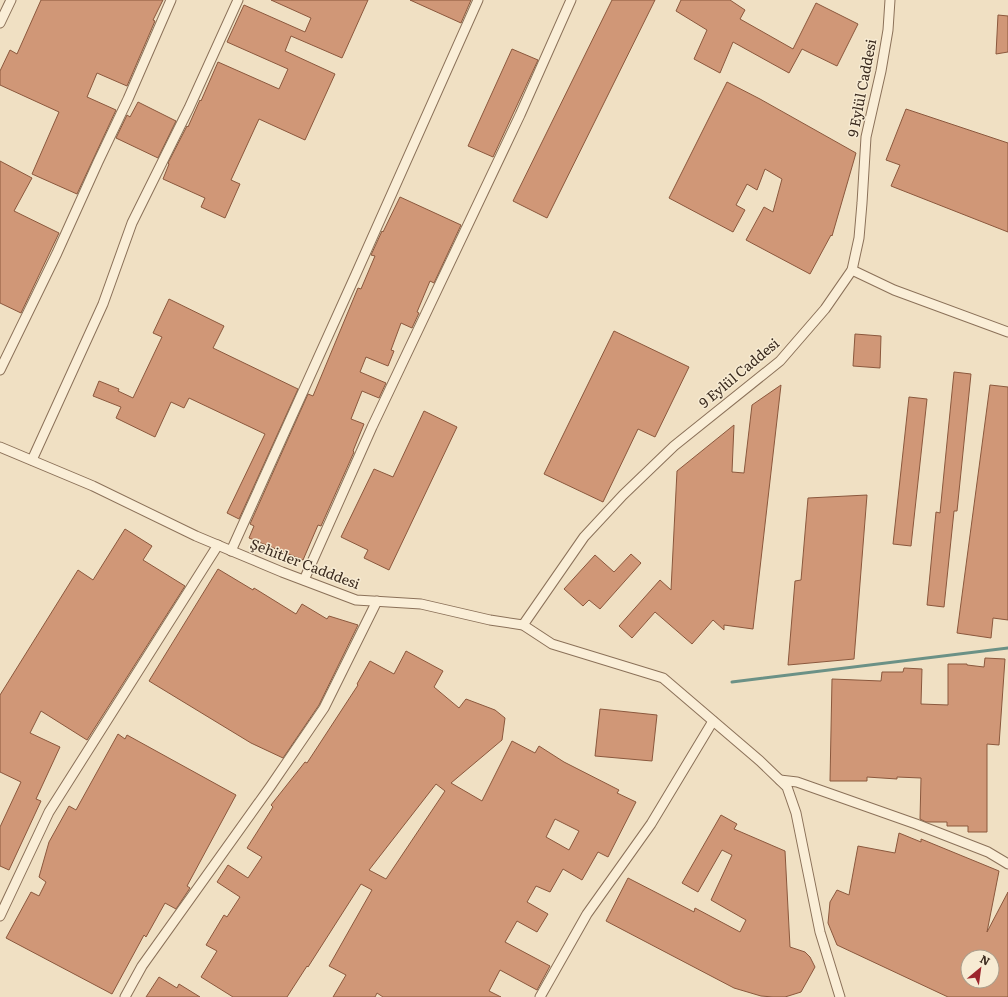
<svg xmlns="http://www.w3.org/2000/svg" width="1008" height="997" font-family="Literata,serif">
	<rect width="100%" height="100%" fill="#f0e0c3"/>
	<g fill="none" stroke-linecap="round" stroke-linejoin="round">
		<path stroke="#6b9186" stroke-width="3" d="M732 682 1008 648"/>
	</g>
	<g fill="#d09777" stroke="#8b583d" fill-rule="evenodd">
		<path d="M41 0H163L153 20 155 21 127 86 97 73 87 97 116 110 77 194 32 174 59 112 0 85V71L10 50 17 54Z"/>
		<path d="M271 0H368L342 58 291 36 285 51 335 74 305 140 259 119 231 180 240 184 225 218 201 207 205 198 163 179 169 164 168 163 187 126 188 127 200 100 201 101 218 62 279 89 288 69 227 42 244 5 305 32 311 18Z"/>
		<path d="M410 0H471L461 23Z"/>
		<path d="M612 0H655L547 218 513 201Z"/>
		<path d="M681 0H730L745 10 740 19 793 49 816 3 858 24 837 66 802 49 789 73 733 42 720 73 694 59 707 30 676 11Z"/>
		<path d="M998 15 1008 16V52L996 54Z"/>
		<path d="M512 49 538 60 493 157 468 146Z"/>
		<path d="M727 82 760 99 856 153 832 236 831 235 810 274 746 240 764 207 773 212 782 179 765 169 757 190 747 184 736 205 745 210 733 232 669 198Z"/>
		<path d="M138 102 176 121 158 158 116 138 127 115 130 117Z"/>
		<path d="M906 109 1008 143V232L891 186 900 165 886 160Z"/>
		<path d="M0 161 32 178 14 211 59 233 21 313 0 303Z"/>
		<path d="M400 197 461 225 434 283 430 281 417 312 419 313 412 328 401 323 391 350 394 351 388 366 366 357 360 372 386 383 379 398 362 391 351 419 364 424 353 451 354 452 321 526 318 525 303 560 249 538 254 526 250 524 308 394 313 396 358 288 361 289 375 256 371 255 382 231 383 232Z"/>
		<path d="M169 299 224 326 213 348 298 389 239 519 227 513 265 434 189 398 184 408 171 402 155 437 116 418 121 407 93 396 99 381 119 389 118 391 133 398 162 337 153 333Z"/>
		<path d="M614 331 689 367 655 437 638 429 603 502 544 474Z"/>
		<path d="M855 334 881 336 880 368 853 366Z"/>
		<path d="M954 372 971 374 957 511H954L944 607 927 605 936 512 940 513Z"/>
		<path d="M781 385 753 629 724 625V630L713 620 692 644 655 612 632 638 619 626 660 580 671 590 677 471 734 425 732 472 744 473 752 405Z"/>
		<path d="M990 385 1008 387V620L993 618 991 638 957 633Z"/>
		<path d="M909 397 927 399 911 546 893 544Z"/>
		<path d="M424 411 457 427 389 570 364 558 368 550 341 537 374 469 393 477Z"/>
		<path d="M867 495 854 659 788 665 795 581 801 580 808 498Z"/>
		<path d="M125 529 152 546 143 560 185 586 87 740 41 711 30 733 60 747 36 799 41 801 9 870 0 866V827L21 782 0 772V695L78 570 93 580Z"/>
		<path d="M631 554 641 563 600 609 589 600 583 606 564 589 595 555 614 572Z"/>
		<path d="M218 569 253 590 254 588 296 614 302 604 327 619 329 616 358 625 319 705 283 758 251 743 149 681Z"/>
		<path d="M406 651 443 671 434 687 459 708 466 699 495 710 505 718 502 740 451 783 482 801 512 741 535 753 539 746 564 762 619 790 617 793 636 802 608 857 598 852 582 880 563 869 550 892 536 886 527 902 548 914 537 932 517 921 505 942 550 966 537 990 500 970 489 991 501 997H383L377 993 375 997H333L346 975 329 966 372 890 361 884 308 967 307 966 287 997H233L201 977 217 951 206 945 224 915 227 917 240 897 217 882 228 865 248 878 262 857 247 848 273 807 271 805 305 762 307 763 358 685 357 684 370 661 394 674ZM436 784 445 791 386 879 369 870ZM555 819 579 831 569 850 546 837Z"/>
		<path d="M985 658 1005 659 999 745 987 744V832H968V826H947V822H926L920 819 921 778 897 777V779L867 777V781H830L832 679 881 681 882 672H903L904 668 922 669 921 704 948 705V664H967V665L984 667Z"/>
		<path d="M600 709 657 715 652 761 595 756Z"/>
		<path d="M118 734 125 739 127 735 236 795 187 886 190 888 176 909 165 903 146 937 144 935 112 994 6 938 31 892 39 896 46 882 39 877 49 842 69 806 76 810Z"/>
		<path d="M721 815 737 824 734 829 785 851 790 947 805 952 810 957 815 967 801 992 785 997H773L761 996 734 988 606 921 628 878 694 912 695 908 740 932 746 920 711 900 732 855 722 850 698 892 682 883Z"/>
		<path d="M899 833 921 842V839L999 871 987 932 1008 892V997H948L837 945 828 923 830 902 837 890 849 895 858 846 895 853ZM968 957H992V981H968Z"/>
		<path d="M159 977 177 988 179 984 200 997H146Z"/>
	</g>
	<g fill="none" stroke-linecap="round" stroke-linejoin="round">
		<defs>
			<g id="minor">
				<path d="M0 23 11 0"/>
				<path d="M852 270 894 290 1008 332"/>
				<path d="M0 370 57 253 98 162 128 99 171 0"/>
				<path d="M0 447 93 486 196 536 282 572 356 600 421 604 490 620 523 625 552 644 663 678 760 761 787 787 796 813 820 932 840 997"/>
				<path d="M32 460 103 304 132 223 189 108 238 0"/>
				<path d="M231 551 356 274 478 0"/>
				<path d="M304 580 372 427 520 115 571 0"/>
				<path d="M523 625 584 537 623 495 674 446 780 361 825 309 852 270 859 238 862 203 866 137 881 71 888 30 890 0"/>
				<path d="M780 780 797 782 916 824 988 852 1008 864"/>
				<path d="M0 916 49 812 218 545"/>
				<path d="M125 997 142 966 270 787 324 708 377 601"/>
				<path d="M540 997 587 914 651 824 713 721"/>
			</g>
		</defs>
		<use href="#minor" stroke="#8b7159" stroke-width="11"/>
		<use href="#minor" stroke="#faeed7" stroke-width="9"/>
	</g>
	<g text-anchor="middle" stroke-width="3" stroke-linejoin="round" paint-order="stroke">
		<g font-size="14" fill="#3a2a1e" stroke="#f7ebd3">
			<text transform="translate(862 88) rotate(-79)" y="5">9 Eylül Caddesi</text>
			<text transform="translate(739 373) rotate(-40)" y="5">9 Eylül Caddesi</text>
			<text transform="translate(305 564) rotate(21)" y="5">Şehitler Cadddesi</text>
		</g>
	</g>
	<g transform="translate(980 969) rotate(29)"><circle r="19" fill="#f7ebd3" stroke="#ab9e8b"/>
	<path d="M0-3L7 15L0 10L-7 15Z" fill="#9d262d"/>
	<text y="-6" font-size="11" font-weight="bold" text-anchor="middle" fill="#3a2a1e">N</text>
	</g>
</svg>
